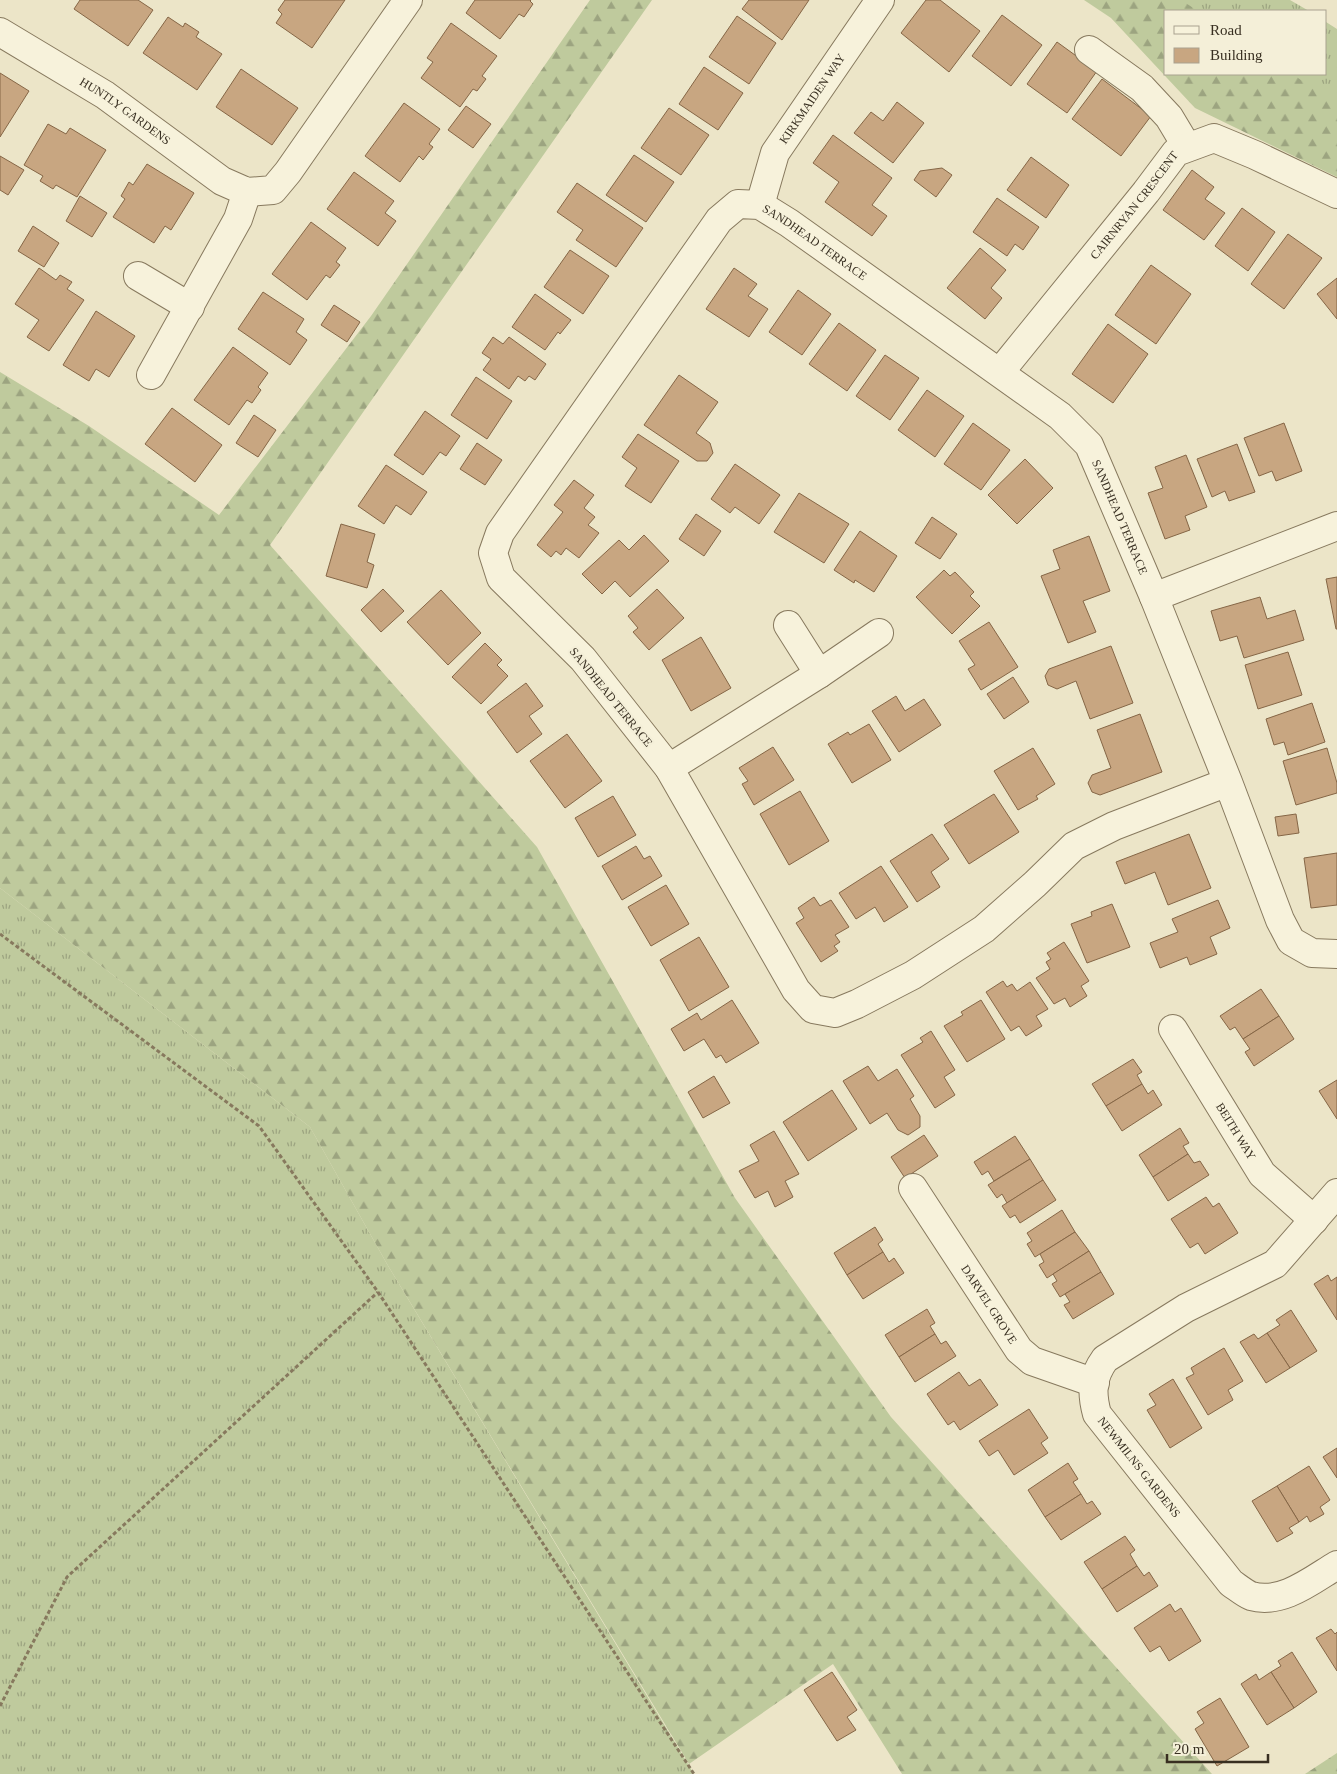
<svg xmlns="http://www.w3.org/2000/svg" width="1337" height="1774" font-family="Georgia,serif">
	<defs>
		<pattern id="grass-tufts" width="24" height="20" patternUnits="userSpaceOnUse" patternTransform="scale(1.25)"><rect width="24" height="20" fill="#bfca9d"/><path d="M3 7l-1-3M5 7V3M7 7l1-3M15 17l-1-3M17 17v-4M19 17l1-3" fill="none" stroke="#9ca480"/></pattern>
		<pattern id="forest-firs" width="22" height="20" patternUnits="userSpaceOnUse" patternTransform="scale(1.25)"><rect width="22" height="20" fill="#bfca9d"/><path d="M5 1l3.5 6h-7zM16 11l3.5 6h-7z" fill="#9ca480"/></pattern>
	</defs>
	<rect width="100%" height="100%" fill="#ece5c8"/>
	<g fill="url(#grass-tufts)">
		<path d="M1178 0H1290L1309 11H1195Z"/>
		<path d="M1326 22 1337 29V105L1290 74H1326Z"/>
		<path d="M0 888 310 1127 387 1264 694 1774H0Z"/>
	</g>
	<g fill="url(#forest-firs)">
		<path d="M590 0H652L270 545 537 847 735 1198 891 1417 1212 1774H902L833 1664 689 1764 387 1264 310 1127 0 888V372L89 426 219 515 371 316Z"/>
		<path d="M1084 0H1181L1198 11H1166V74H1292L1337 104V177L1195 108 1111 18Z"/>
		<path d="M1337 1753V1774H1305Z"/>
	</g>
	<g fill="#c8a681" stroke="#856646">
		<path d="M80 0H138L153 10 128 46 74 9Z"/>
		<path d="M285 0H345L312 48 276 23 282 14 278 10Z"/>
		<path d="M475 0H531L530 1 533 4 524 17 519 14 500 39 466 13Z"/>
		<path d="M749 0H809L782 40 742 9Z"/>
		<path d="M926 0H940L980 31 949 72 901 33Z"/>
		<path d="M1002 15 1042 45 1011 86 972 56Z"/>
		<path d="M737 16 776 43 749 84 709 57Z"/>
		<path d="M168 17 183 27 185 23 199 32 196 37 222 54 197 90 143 53Z"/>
		<path d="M451 23 497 56 482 76 486 79 477 91 473 89 460 107 421 78 433 62 427 58Z"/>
		<path d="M1057 42 1097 71 1067 113 1027 84Z"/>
		<path d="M704 67 743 93 718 130 679 104Z"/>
		<path d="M241 69 298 108 272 145 216 107Z"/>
		<path d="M0 73 29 91 0 137Z"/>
		<path d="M1102 79 1151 116 1121 156 1072 119Z"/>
		<path d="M897 102 924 123 893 163 854 133 871 112 883 121Z"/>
		<path d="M404 103 440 129 429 144 433 147 423 160 419 156 400 182 365 156Z"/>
		<path d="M466 106 491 124 473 148 448 130Z"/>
		<path d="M669 108 709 135 681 175 641 148Z"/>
		<path d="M48 124 66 134 70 128 106 150 77 197 56 185 53 189 40 181 43 176 24 165Z"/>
		<path d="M833 135 892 178 872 205 887 216 872 236 825 202 839 182 813 163Z"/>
		<path d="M634 155 674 182 646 222 606 195Z"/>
		<path d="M0 156 24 170 8 195 0 190Z"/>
		<path d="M1031 157 1069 185 1046 218 1007 190Z"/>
		<path d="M147 164 194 193 171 230 165 226 154 243 113 217 125 199 121 196 129 182 133 185Z"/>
		<path d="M942 168 952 175 936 197 914 180 920 171Z"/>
		<path d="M1192 170 1214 187 1205 199 1225 213 1204 240 1163 210Z"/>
		<path d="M354 172 394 201 385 213 396 221 378 246 327 209Z"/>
		<path d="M577 183 643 228 616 267 576 240 583 230 557 212Z"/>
		<path d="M80 196 107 213 92 237 66 221Z"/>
		<path d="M997 198 1039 227 1023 250 1015 244 1007 256 973 232Z"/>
		<path d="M1242 208 1275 232 1248 271 1215 246Z"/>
		<path d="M311 222 346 248 336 262 340 265 330 278 326 275 307 300 272 274Z"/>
		<path d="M33 226 59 243 44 267 18 251Z"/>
		<path d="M1288 234 1322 258 1284 309 1251 284Z"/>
		<path d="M980 248 1006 270 991 288 1002 298 985 319 947 288Z"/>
		<path d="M570 250 609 276 583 314 544 287Z"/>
		<path d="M1151 265 1191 294 1156 344 1115 315Z"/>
		<path d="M39 268 56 280 60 275 72 282 67 289 84 300 49 351 27 337 39 320 15 304Z"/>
		<path d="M734 268 757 284 748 296 768 309 749 337 706 309Z"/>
		<path d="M1337 278V319L1317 294Z"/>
		<path d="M798 290 831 314 802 355 769 332Z"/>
		<path d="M263 292 304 319 296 332 307 340 290 365 238 329Z"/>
		<path d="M535 294 571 320 560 334 558 332 545 350 512 327Z"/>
		<path d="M334 305 360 322 347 342 321 325Z"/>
		<path d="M96 311 135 336 109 377 96 369 89 381 63 365Z"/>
		<path d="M839 323 876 350 847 391 809 364Z"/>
		<path d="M1108 324 1148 354 1113 403 1072 374Z"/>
		<path d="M493 337 503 344 509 337 546 364 535 380 529 376 525 381 518 376 509 389 483 370 491 359 482 353Z"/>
		<path d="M233 347 268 373 258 387 261 390 252 403 247 400 229 425 194 400Z"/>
		<path d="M885 355 919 378 890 420 856 396Z"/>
		<path d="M679 375 718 402 696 433 710 443 713 453 707 461H697L644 425Z"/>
		<path d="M476 377 512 401 487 439 451 415Z"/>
		<path d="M927 390 964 416 935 457 898 430Z"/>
		<path d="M172 408 222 445 195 482 145 444Z"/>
		<path d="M425 411 460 436 446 456 440 452 423 475 394 455Z"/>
		<path d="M254 415 276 430 258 457 236 443Z"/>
		<path d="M973 423 1010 450 981 490 944 464Z"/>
		<path d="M1284 423 1302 471 1276 481 1272 471 1259 476 1244 438Z"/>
		<path d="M638 434 679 461 651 503 625 486 637 468 622 457Z"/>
		<path d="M477 443 502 460 485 485 460 469Z"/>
		<path d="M1237 444 1255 492 1229 501 1225 491 1212 497 1197 459Z"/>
		<path d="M1186 455 1207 507 1185 516 1190 530 1165 539 1148 493 1163 488 1155 467Z"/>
		<path d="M1025 459 1053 488 1017 524 988 495Z"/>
		<path d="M735 464 780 495 759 524 735 507 730 513 711 499Z"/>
		<path d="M386 465 427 492 411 515 396 505 384 524 358 506Z"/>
		<path d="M574 480 594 495 584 508 595 517 588 525 599 533 579 558 566 548 561 555 556 551 551 557 537 545 563 512 554 505Z"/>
		<path d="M799 493 849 524 824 563 774 532Z"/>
		<path d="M696 514 721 531 704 556 679 539Z"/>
		<path d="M932 517 957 534 940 559 915 543Z"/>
		<path d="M341 524 375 534 367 562 374 565 367 588 326 576Z"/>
		<path d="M860 531 897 556 874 592 855 580 854 583 834 570Z"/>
		<path d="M644 535 669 561 630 597 615 581 602 594 582 574 619 540 629 550Z"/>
		<path d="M1089 536 1110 591 1083 601 1096 632 1068 643 1041 576 1060 569 1053 550Z"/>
		<path d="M944 570 950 576 955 572 974 592 970 596 980 606 952 634 916 597Z"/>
		<path d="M1337 577V629H1336L1326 579Z"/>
		<path d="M383 589 404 611 381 632 361 610Z"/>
		<path d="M657 589 684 618 649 650 633 632 638 628 628 616Z"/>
		<path d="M441 590 481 633 448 665 407 622Z"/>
		<path d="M1260 597 1267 619 1295 610 1304 640 1244 658 1237 636 1220 641 1211 611Z"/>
		<path d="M989 622 1018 667 981 690 968 669 975 665 959 641Z"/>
		<path d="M701 637 731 688 691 711 662 660Z"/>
		<path d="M485 643 502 660 497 665 508 676 481 704 452 677Z"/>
		<path d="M1111 646 1133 703 1090 719 1076 681 1057 689 1048 685 1045 676 1049 669Z"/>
		<path d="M1288 652 1302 695 1258 709 1245 665Z"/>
		<path d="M1013 677 1029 702 1004 719 987 694Z"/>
		<path d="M526 683 543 706 529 716 542 734 517 753 487 712Z"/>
		<path d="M896 696 905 711 924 699 941 725 899 752 872 711Z"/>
		<path d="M1312 703 1325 742 1288 755 1284 742 1274 745 1266 719Z"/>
		<path d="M1140 714 1162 772 1100 795 1092 792 1088 783 1092 775 1111 768 1097 730Z"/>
		<path d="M869 724 891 760 852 783 828 744 848 732 850 735Z"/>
		<path d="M567 734 602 781 565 808 530 761Z"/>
		<path d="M773 747 794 780 754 805 742 784 748 781 739 768Z"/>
		<path d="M1033 748 1055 784 1036 796 1038 799 1018 810 994 771Z"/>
		<path d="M1327 748 1337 783V793L1296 805 1283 761Z"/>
		<path d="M800 791 829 841 789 865 760 814Z"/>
		<path d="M994 794 1019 832 969 864 944 825Z"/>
		<path d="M613 796 636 835 598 857 575 818Z"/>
		<path d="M1296 814 1299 833 1278 836 1275 817Z"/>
		<path d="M932 834 949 859 931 872 940 887 917 902 890 861Z"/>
		<path d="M1189 834 1211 888 1168 905 1155 872 1125 884 1116 862Z"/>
		<path d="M636 846 644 859 650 856 662 876 622 900 602 866Z"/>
		<path d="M1337 853V905L1311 908 1304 858Z"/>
		<path d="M881 866 908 907 884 922 875 907 856 919 839 893Z"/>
		<path d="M666 885 689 924 651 946 628 907Z"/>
		<path d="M814 897 820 906 831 900 849 927 835 935 840 942 834 946 838 951 821 962 796 923 804 918 798 908Z"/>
		<path d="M1218 900 1230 928 1210 937 1217 954 1190 965 1187 957 1160 968 1150 943 1178 932 1172 919Z"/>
		<path d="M1112 904 1130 947 1087 963 1071 924 1092 916 1091 912Z"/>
		<path d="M699 937 729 987 689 1011 660 960Z"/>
		<path d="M1064 942 1089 981 1081 986 1087 996 1070 1007 1065 998 1054 1004 1036 978 1050 969 1046 962 1051 959 1047 953Z"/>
		<path d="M1003 981 1007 987 1012 984 1017 991 1030 982 1048 1009 1036 1016 1042 1026 1026 1036 1019 1026 1011 1031 986 992Z"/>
		<path d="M1261 989 1279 1016 1243 1039 1235 1027 1230 1030 1220 1016Z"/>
		<path d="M732 1000 759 1043 726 1063 721 1055 716 1058 704 1039 684 1051 671 1029 697 1013 701 1020Z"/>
		<path d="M981 1000 1005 1039 967 1062 944 1026 963 1015 961 1012Z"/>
		<path d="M1279 1016 1294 1039 1254 1066 1245 1052 1250 1049 1243 1039Z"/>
		<path d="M931 1031 955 1070 944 1077 955 1095 935 1108 901 1055 923 1042 920 1038Z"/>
		<path d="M1133 1059 1142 1072 1137 1075 1142 1084 1106 1106 1092 1084Z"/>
		<path d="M868 1066 878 1081 897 1069 914 1096 910 1099 920 1116V1127L908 1135 898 1130 887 1113 870 1124 843 1081Z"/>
		<path d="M714 1076 730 1103 703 1118 688 1092Z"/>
		<path d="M1337 1080V1119L1319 1091Z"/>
		<path d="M1142 1084 1148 1094 1153 1090 1162 1105 1122 1131 1106 1106Z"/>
		<path d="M832 1090 857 1129 808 1161 783 1122Z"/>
		<path d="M1180 1128 1189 1143 1183 1146 1188 1154 1153 1177 1139 1155Z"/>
		<path d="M774 1131 799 1174 785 1181 793 1197 775 1207 768 1191 755 1198 739 1171 759 1161 750 1145Z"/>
		<path d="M924 1135 938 1156 905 1178 891 1157Z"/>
		<path d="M1015 1136 1030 1159 994 1181 988 1171 982 1175 974 1162Z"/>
		<path d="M1188 1154 1194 1163 1200 1161 1209 1175 1168 1201 1153 1177Z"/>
		<path d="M1030 1159 1043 1180 1007 1203 1002 1194 997 1198 988 1185Z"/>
		<path d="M1043 1180 1056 1200 1020 1223 1015 1215 1010 1218 1002 1206Z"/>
		<path d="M1206 1197 1213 1207 1219 1203 1238 1233 1205 1254 1198 1243 1190 1248 1171 1219Z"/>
		<path d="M1062 1210 1075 1232 1035 1257 1027 1244 1032 1241 1027 1233Z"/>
		<path d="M875 1227 883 1240 878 1244 883 1252 847 1275 834 1253Z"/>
		<path d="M1075 1232 1089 1251 1047 1278 1039 1265 1044 1262 1040 1254Z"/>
		<path d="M1089 1251 1101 1272 1060 1297 1052 1284 1057 1281 1053 1274Z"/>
		<path d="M883 1252 889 1262 894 1258 904 1273 863 1299 847 1275Z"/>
		<path d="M1101 1272 1114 1294 1073 1319 1064 1305 1070 1302 1065 1294Z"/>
		<path d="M1328 1275 1331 1281 1337 1277V1320L1314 1284Z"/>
		<path d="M927 1309 935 1323 930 1326 935 1334 899 1357 885 1335Z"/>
		<path d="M1291 1310 1317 1351 1290 1368 1267 1333 1280 1325 1276 1320Z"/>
		<path d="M1267 1333 1290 1368 1266 1383 1240 1342 1254 1334 1258 1339Z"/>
		<path d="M935 1334 941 1344 946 1341 956 1356 915 1382 899 1357Z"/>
		<path d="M1224 1348 1243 1381 1228 1390 1233 1400 1208 1415 1186 1378 1194 1374 1191 1368Z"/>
		<path d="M959 1372 969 1386 980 1379 998 1405 960 1430 954 1421 948 1425 927 1394Z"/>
		<path d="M1173 1379 1202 1428 1170 1448 1147 1410 1156 1405 1149 1394Z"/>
		<path d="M1029 1409 1048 1438 1041 1443 1048 1453 1014 1475 998 1450 989 1456 979 1441Z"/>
		<path d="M1337 1448V1478L1323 1457Z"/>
		<path d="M1068 1463 1078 1479 1073 1482 1081 1494 1045 1517 1028 1490Z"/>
		<path d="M1309 1466 1330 1500 1320 1507 1324 1514 1310 1522 1307 1516 1299 1522 1277 1486Z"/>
		<path d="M1277 1486 1299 1522 1289 1528 1293 1533 1277 1542 1252 1501Z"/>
		<path d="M1081 1494 1087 1504 1092 1501 1101 1514 1061 1540 1045 1517Z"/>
		<path d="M1125 1536 1135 1550 1130 1554 1137 1566 1102 1589 1084 1562Z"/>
		<path d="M1137 1566 1144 1576 1149 1572 1158 1586 1117 1612 1102 1589Z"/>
		<path d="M1170 1604 1175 1612 1181 1608 1201 1641 1169 1661 1160 1646 1150 1652 1134 1628Z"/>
		<path d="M1331 1629 1335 1634 1337 1632V1671L1316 1638Z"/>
		<path d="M1292 1652 1317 1692 1294 1708 1271 1672 1281 1666 1278 1661Z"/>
		<path d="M832 1672 857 1710 847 1717 856 1730 837 1741 804 1690Z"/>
		<path d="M1271 1672 1294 1708 1267 1725 1241 1684 1256 1674 1259 1680Z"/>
		<path d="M1220 1698 1249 1747 1217 1766 1195 1729 1204 1723 1197 1712Z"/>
	</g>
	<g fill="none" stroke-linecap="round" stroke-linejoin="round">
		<defs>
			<g id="street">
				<path id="s1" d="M0 32 105 95 222 181 247 192 273 190 288 172 408 0"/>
				<path d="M1089 50 1142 88 1169 117 1187 147"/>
				<path id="s2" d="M760 205 775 153 880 0"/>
				<path d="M138 276 190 307"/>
				<path id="s3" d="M1000 372 1146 192 1176 152 1214 138 1255 155 1337 194"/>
				<path d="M151 375 238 219 247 192"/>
				<path d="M1154 597 1337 526"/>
				<path d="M788 625 819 674"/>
				<path d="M669 768 819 674 879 633"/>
				<path id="s4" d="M1228 782 1114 826 1074 846 1035 884 984 929 913 975 857 1004 835 1013 813 1009 796 990 669 768 583 659 501 578 493 553 500 533 719 220 738 204 760 205 789 223 1060 416 1089 445 1154 597 1228 782 1280 920 1291 941 1312 953 1337 954"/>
				<path id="s5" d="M1173 1029 1262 1174 1314 1220"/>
				<path id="s6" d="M913 1188 1019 1350 1032 1361 1095 1383"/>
				<path id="s7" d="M1337 1193 1275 1264 1186 1308 1105 1359C1092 1377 1091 1392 1097 1414L1231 1583C1237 1587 1244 1593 1251 1596 1282 1605 1312 1580 1337 1565"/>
			</g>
		</defs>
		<use href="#street" stroke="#87795e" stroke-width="30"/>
		<g stroke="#87795e" stroke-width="3" stroke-dasharray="4 2.5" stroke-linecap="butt">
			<path d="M0 934 259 1126 378 1292 694 1774"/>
			<path d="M0 1706 67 1577 378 1292"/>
		</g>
		<use href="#street" stroke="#f7f2db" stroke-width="28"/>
	</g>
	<g text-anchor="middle" stroke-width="4.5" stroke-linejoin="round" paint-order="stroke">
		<g font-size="12" fill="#382f21" stroke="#f4efd8">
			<text dy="4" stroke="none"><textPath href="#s2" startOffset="120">KIRKMAIDEN WAY</textPath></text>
			<text dy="4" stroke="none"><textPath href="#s1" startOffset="148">HUNTLY GARDENS</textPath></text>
			<text dy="4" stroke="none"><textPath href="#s3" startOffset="214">CAIRNRYAN CRESCENT</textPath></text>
			<text dy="4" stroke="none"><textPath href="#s4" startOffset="1561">SANDHEAD TERRACE</textPath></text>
			<text dy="4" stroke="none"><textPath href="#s4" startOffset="1981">SANDHEAD TERRACE</textPath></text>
			<text transform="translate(611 697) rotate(51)" y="4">SANDHEAD TERRACE</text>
			<text dy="4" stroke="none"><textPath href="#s5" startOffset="120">BEITH WAY</textPath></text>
			<text dy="4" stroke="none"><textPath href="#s6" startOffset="139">DARVEL GROVE</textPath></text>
			<text dy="4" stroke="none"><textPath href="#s7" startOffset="415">NEWMILNS GARDENS</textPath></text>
		</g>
	</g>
	<rect x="1164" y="10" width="162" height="65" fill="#f4efd8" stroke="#a9a28f"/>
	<rect x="1174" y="26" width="25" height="8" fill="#f7f2db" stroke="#a9a28f"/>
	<text x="1210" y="35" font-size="15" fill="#382f21">Road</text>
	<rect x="1174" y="48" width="25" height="15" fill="#c8a681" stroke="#a9a28f"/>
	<text x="1210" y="60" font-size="15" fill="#382f21">Building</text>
	<path d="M1167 1754v8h101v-8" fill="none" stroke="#382f21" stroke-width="2.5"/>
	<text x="1174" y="1754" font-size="15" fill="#382f21" stroke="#f4efd8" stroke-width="4" paint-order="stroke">20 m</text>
</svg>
